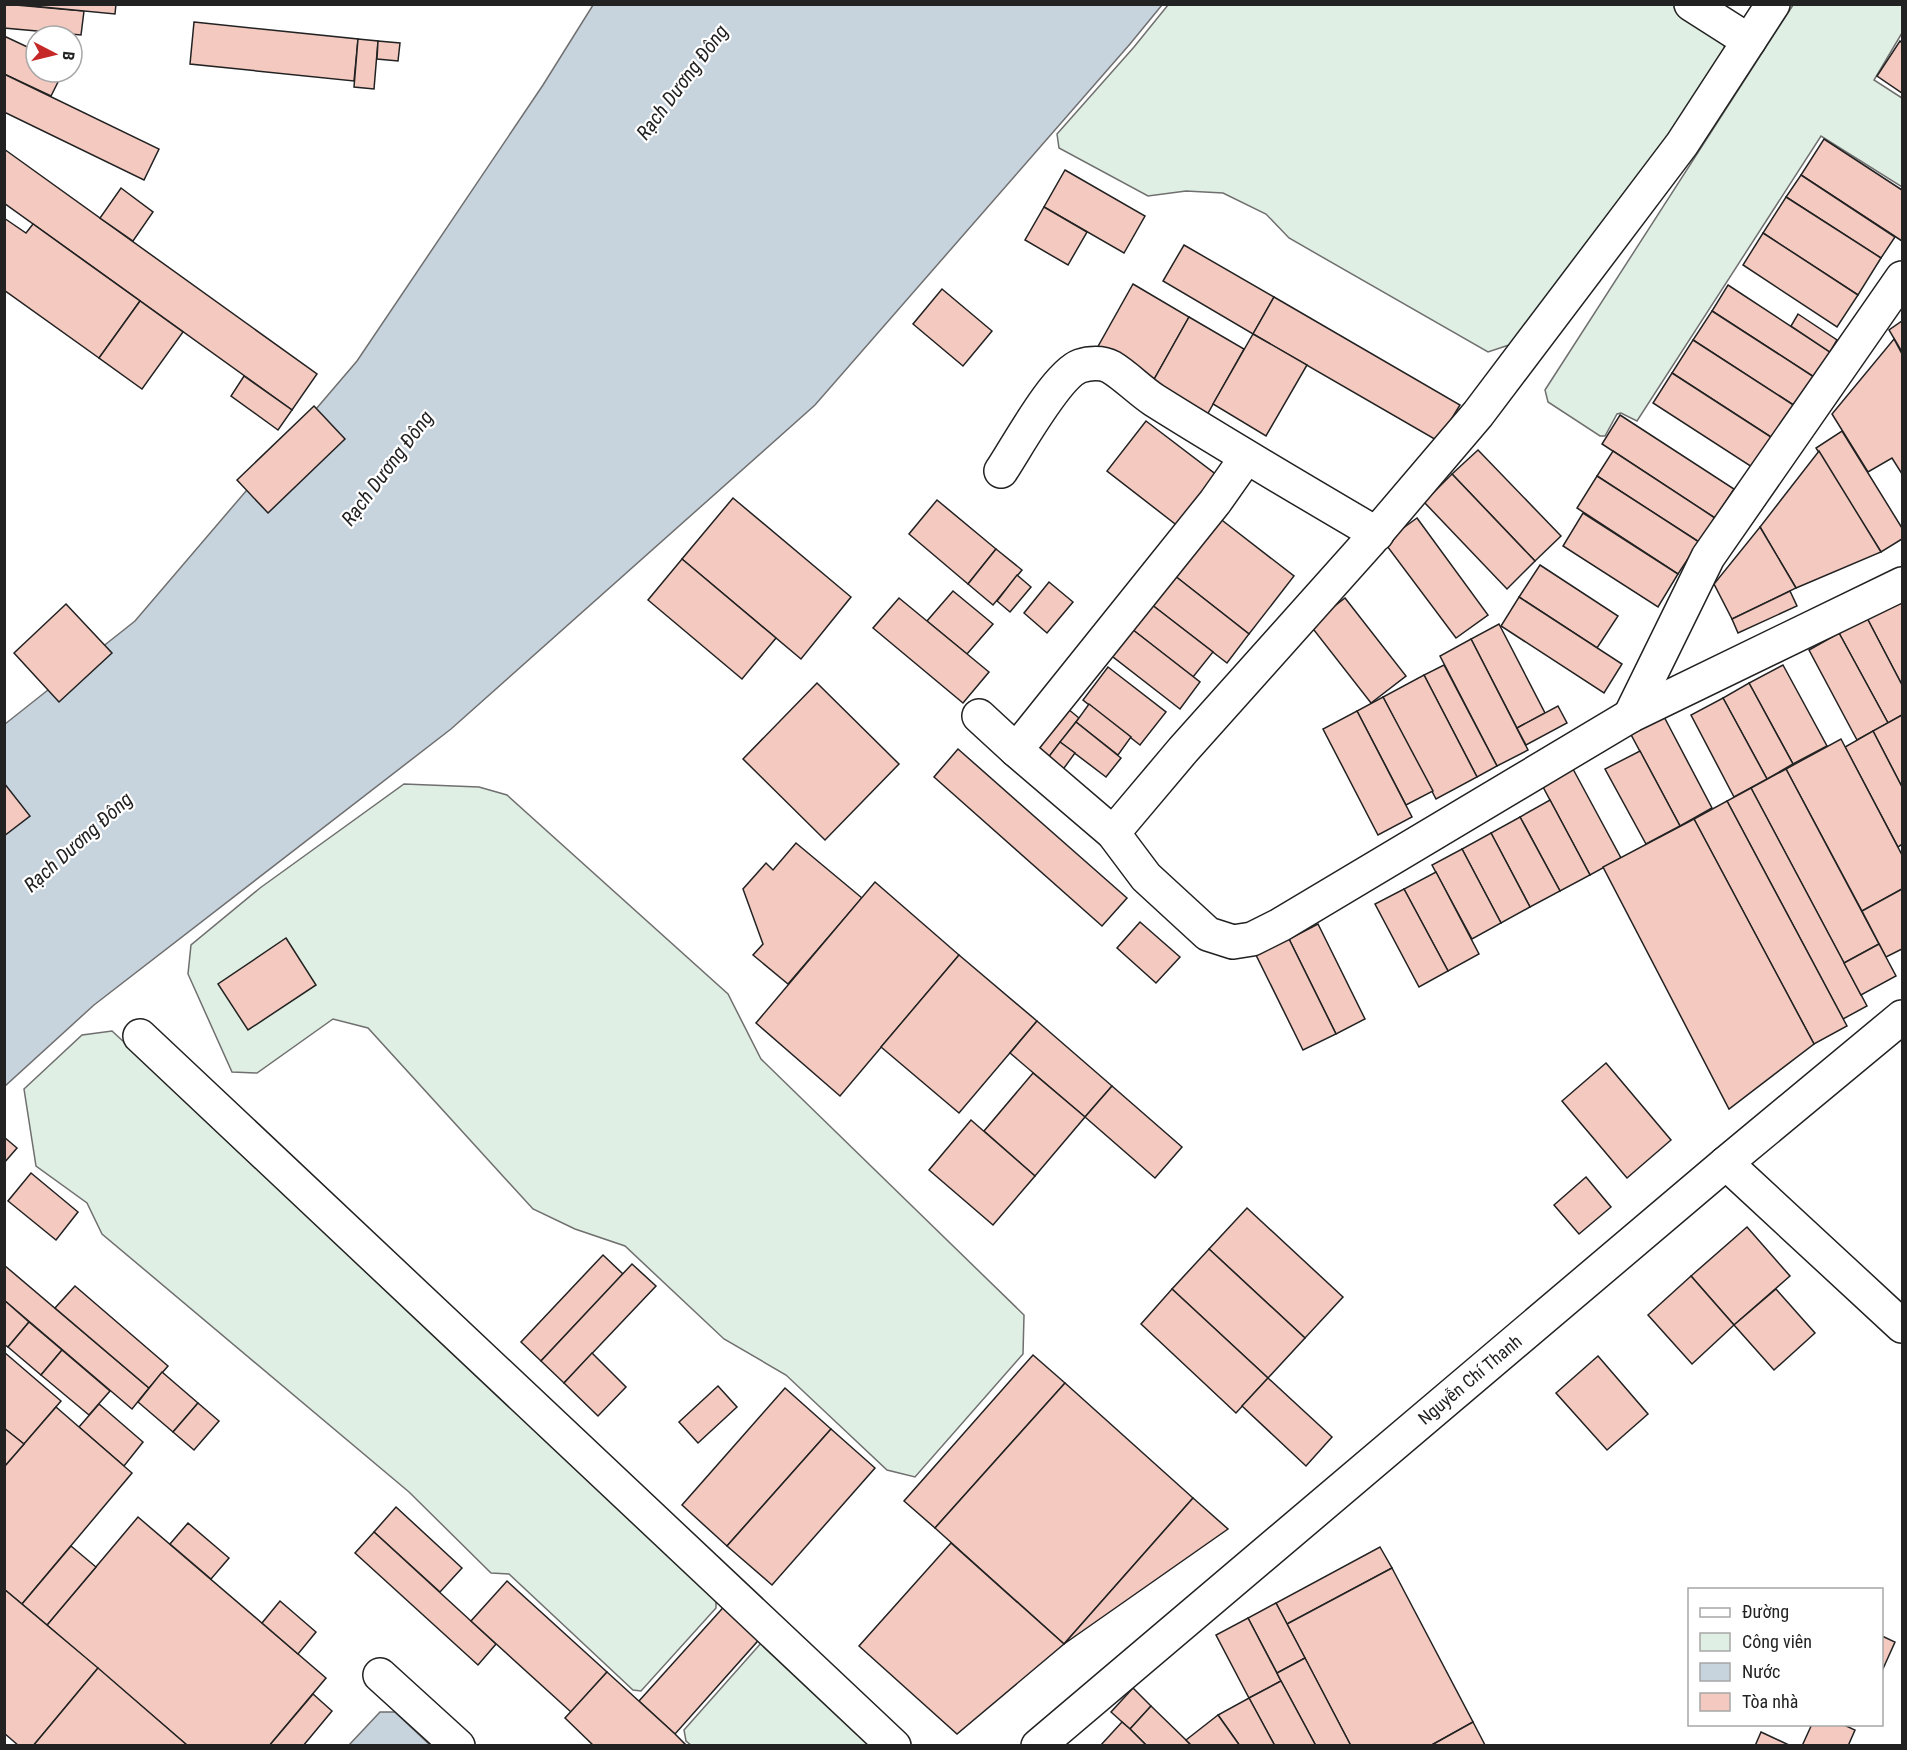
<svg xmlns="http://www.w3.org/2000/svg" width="1907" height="1750" font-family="'Roboto Condensed',sans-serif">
	<rect width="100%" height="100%" fill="#fff"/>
	<g fill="#e0efe3" stroke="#6f6f6f" stroke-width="1.5">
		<path d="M1168 5H1682L1718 27 1725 49 1663 150 1518 342 1488 352 1289 238 1266 214 1223 193 1186 191 1148 196 1059 148 1057 134 1134 47Z"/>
		<path d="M1793 5H1902V33L1874 80 1902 98V187L1821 136 1637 421 1621 413 1617 414 1605 436H1600L1548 402 1545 390Z"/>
		<path d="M404 784 479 787 507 795 728 994 761 1059 1024 1315 1023 1354 915 1477 887 1470 786 1375 724 1339 625 1246 575 1229 533 1209 368 1028 333 1019 257 1073 232 1072 188 974 191 945 260 888Z"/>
		<path d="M112 1031 504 1392 716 1597V1608L641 1691 633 1690 509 1574 491 1573 409 1492 102 1234 87 1203 36 1166 24 1089 82 1035Z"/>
		<path d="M762 1642 889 1745H691L686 1741 684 1730Z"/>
	</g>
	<g fill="#c7d3dd" stroke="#6f6f6f" stroke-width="1.5">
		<path d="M593 5H1162L1130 44 815 405 451 729 94 1005 5 1086V724L135 621 357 361 543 85Z"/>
		<path d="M380 1712H395L430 1745H349Z"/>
	</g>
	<g fill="#f3c9c0" stroke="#222" stroke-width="1.5">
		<path d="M4 4 84 11 81 35 4 28Z"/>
		<path d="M12 4H116L115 14Z"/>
		<path d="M194 22 358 39 354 81 190 64Z"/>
		<path d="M4 36 36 51V72H63L51 96 4 74Z"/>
		<path d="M358 39 378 41 374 89 354 87Z"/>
		<path d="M378 41 400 43 398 61 377 59Z"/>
		<path d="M1900 41 1902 43V93L1877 76Z"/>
		<path d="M4 74 159 149 144 180 4 112Z"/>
		<path d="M1824 139 1902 190V241L1801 175Z"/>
		<path d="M4 149 317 374 292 410 4 203Z"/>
		<path d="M1065 170 1145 216 1124 253 1044 207Z"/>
		<path d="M1801 175 1895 237 1881 258 1786 197Z"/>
		<path d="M121 188 153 212 133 241 100 218Z"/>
		<path d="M1786 197 1881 258 1858 295 1763 233Z"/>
		<path d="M1044 207 1087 232 1068 265 1025 240Z"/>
		<path d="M4 218 26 233 33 224 140 301 99 358 4 290Z"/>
		<path d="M1763 233 1858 295 1837 327 1743 265Z"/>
		<path d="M1184 245 1274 297 1253 334 1163 281Z"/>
		<path d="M1133 284 1189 317 1152 383 1096 350Z"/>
		<path d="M1728 285 1830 352 1814 377 1712 311Z"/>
		<path d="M942 289 992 331 963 366 913 324Z"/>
		<path d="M1274 297 1460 405 1438 441 1253 334Z"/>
		<path d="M140 301 183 332 142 389 99 358Z"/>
		<path d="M1712 311 1814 377 1795 406 1693 340Z"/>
		<path d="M1798 314 1837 340 1830 352 1791 326Z"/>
		<path d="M1189 317 1244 349 1207 415 1152 383Z"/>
		<path d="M1902 321V352L1889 330Z"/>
		<path d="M1253 334 1307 365 1266 436 1213 404Z"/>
		<path d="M1894 339 1902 354V474L1892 458 1868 472 1832 414Z"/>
		<path d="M1693 340 1795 406 1774 439 1672 373Z"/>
		<path d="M1672 373 1774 439 1755 469 1653 403Z"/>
		<path d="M244 376 292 410 278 430 231 396Z"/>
		<path d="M314 406 345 439 268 513 237 480Z"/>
		<path d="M1620 415 1734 489 1715 518 1602 444Z"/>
		<path d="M1146 421 1218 476 1179 527 1107 471Z"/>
		<path d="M1842 431 1902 528V539L1881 552 1816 448Z"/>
		<path d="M1478 450 1561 536 1535 561 1452 474Z"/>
		<path d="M1613 451 1715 518 1699 542 1597 476Z"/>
		<path d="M1819 451 1881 552 1796 588 1760 527Z"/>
		<path d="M1452 474 1535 561 1507 589 1424 502Z"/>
		<path d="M1597 476 1699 542 1678 574 1577 508Z"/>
		<path d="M733 498 851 597 801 659 682 559Z"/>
		<path d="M937 500 996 549 968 584 909 534Z"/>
		<path d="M1583 513 1678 574 1658 607 1563 546Z"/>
		<path d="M1214 514 1294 576 1249 634 1170 572Z"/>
		<path d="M1417 518 1488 615 1456 638 1384 542Z"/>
		<path d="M1760 527 1796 588 1732 619 1714 584Z"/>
		<path d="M996 549 1022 570 993 605 968 584Z"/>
		<path d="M682 559 776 638 742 679 648 600Z"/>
		<path d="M1540 565 1618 616 1597 648 1519 597Z"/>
		<path d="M1170 572 1249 634 1227 663 1147 601Z"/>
		<path d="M1017 575 1031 587 1010 612 997 601Z"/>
		<path d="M1049 582 1073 602 1047 633 1024 613Z"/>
		<path d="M953 591 993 624 967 654 927 621Z"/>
		<path d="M1790 591 1797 606 1738 633 1732 619Z"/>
		<path d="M1519 597 1622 664 1604 693 1501 626Z"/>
		<path d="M899 598 989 672 963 703 873 628Z"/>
		<path d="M1345 598 1406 676 1371 703 1310 625Z"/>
		<path d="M1902 599V685L1867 618Z"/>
		<path d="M1147 601 1213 652 1193 677 1128 626Z"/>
		<path d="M66 604 112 653 59 702 14 653Z"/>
		<path d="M1867 618 1902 685V715L1888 723 1839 633Z"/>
		<path d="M1499 624 1545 713 1517 728 1471 639Z"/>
		<path d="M1128 626 1200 682 1180 709 1108 653Z"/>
		<path d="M1839 633 1888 723 1857 740 1809 650Z"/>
		<path d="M1471 639 1528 750 1497 766 1440 656Z"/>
		<path d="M1444 665 1497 766 1477 777 1424 675Z"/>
		<path d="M1783 665 1827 746 1793 764 1749 683Z"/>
		<path d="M1108 667 1166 712 1140 745 1083 700Z"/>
		<path d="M1424 675 1477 777 1436 799 1383 697Z"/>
		<path d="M817 683 899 764 825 840 743 759Z"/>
		<path d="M1749 683 1793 764 1767 779 1723 698Z"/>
		<path d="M1383 697 1433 791 1406 805 1357 711Z"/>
		<path d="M1723 698 1767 779 1734 797 1691 715Z"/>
		<path d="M1062 704 1079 718 1041 767 1024 753Z"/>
		<path d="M1089 704 1131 737 1118 755 1076 722Z"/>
		<path d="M1558 706 1567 723 1526 745 1517 728Z"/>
		<path d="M1357 711 1412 817 1378 835 1323 729Z"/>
		<path d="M1661 711 1712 808 1680 826 1628 729Z"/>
		<path d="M1902 715V787L1873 731Z"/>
		<path d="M1076 722 1121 758 1106 777 1060 742Z"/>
		<path d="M1873 731 1902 787V844L1898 847 1845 747Z"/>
		<path d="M1841 739 1902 855V889L1862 911 1786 769Z"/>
		<path d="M1060 742 1075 753 1056 779 1041 767Z"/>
		<path d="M958 749 1127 898 1102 926 934 777Z"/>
		<path d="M1640 751 1680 826 1646 844 1605 769Z"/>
		<path d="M1573 769 1621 858 1590 875 1542 785Z"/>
		<path d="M1786 769 1879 944 1844 963 1751 788Z"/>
		<path d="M4 783 30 816 4 836Z"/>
		<path d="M1751 788 1867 1006 1843 1019 1727 801Z"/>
		<path d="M1550 800 1590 875 1560 891 1520 817Z"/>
		<path d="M1727 801 1847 1026 1814 1044 1694 819Z"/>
		<path d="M1520 817 1560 891 1530 907 1491 833Z"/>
		<path d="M1694 819 1814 1044 1729 1109 1603 867Z"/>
		<path d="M1491 833 1530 907 1501 923 1462 849Z"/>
		<path d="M796 843 862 898 788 984 753 955 763 944 743 889 766 863 773 870Z"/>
		<path d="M1462 849 1501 923 1472 939 1432 865Z"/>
		<path d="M1436 872 1479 954 1448 971 1404 889Z"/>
		<path d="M875 882 959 955 840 1096 756 1023Z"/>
		<path d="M1404 889 1448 971 1419 987 1375 904Z"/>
		<path d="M1902 889V949L1886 957 1862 911Z"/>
		<path d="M1140 922 1180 957 1156 983 1117 948Z"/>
		<path d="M1318 924 1365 1019 1336 1034 1289 939Z"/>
		<path d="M286 938 316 985 248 1030 218 984Z"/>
		<path d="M1289 939 1336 1034 1303 1050 1256 955Z"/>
		<path d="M1879 944 1896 976 1861 995 1844 963Z"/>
		<path d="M959 955 1037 1021 959 1113 881 1047Z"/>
		<path d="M1037 1021 1112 1086 1085 1117 1010 1053Z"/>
		<path d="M1606 1063 1671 1140 1627 1178 1562 1101Z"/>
		<path d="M1033 1073 1085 1117 1035 1176 984 1131Z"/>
		<path d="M1112 1086 1182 1147 1155 1178 1085 1117Z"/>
		<path d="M971 1120 1035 1176 993 1225 929 1170Z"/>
		<path d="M4 1137 17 1148 4 1163Z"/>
		<path d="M31 1173 78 1212 56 1240 8 1201Z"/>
		<path d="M1586 1177 1611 1207 1579 1234 1554 1205Z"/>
		<path d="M1247 1208 1343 1297 1305 1338 1209 1249Z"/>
		<path d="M1747 1227 1790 1276 1734 1325 1691 1276Z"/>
		<path d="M1209 1249 1305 1338 1268 1378 1172 1289Z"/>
		<path d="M603 1255 623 1274 541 1361 521 1342Z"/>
		<path d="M632 1264 656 1286 564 1383 541 1361Z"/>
		<path d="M4 1265 149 1388 132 1409 4 1300Z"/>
		<path d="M1691 1276 1734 1325 1692 1364 1648 1315Z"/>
		<path d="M75 1286 168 1366 149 1388 55 1308Z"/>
		<path d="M1172 1289 1268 1378 1236 1413 1141 1324Z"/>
		<path d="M1776 1289 1815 1333 1774 1370 1734 1325Z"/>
		<path d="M4 1300 29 1322 8 1347 4 1344Z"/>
		<path d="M29 1322 62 1350 41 1375 8 1347Z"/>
		<path d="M62 1350 110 1391 89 1415 41 1375Z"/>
		<path d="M4 1352 61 1401 24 1444 4 1428Z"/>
		<path d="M592 1353 626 1387 598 1416 564 1383Z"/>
		<path d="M1033 1355 1065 1383 935 1528 904 1501Z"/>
		<path d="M1598 1356 1648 1414 1607 1450 1556 1393Z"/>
		<path d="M162 1372 198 1403 173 1432 138 1402Z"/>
		<path d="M1268 1378 1332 1437 1306 1466 1242 1406Z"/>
		<path d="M1065 1383 1193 1498 1064 1644 935 1528Z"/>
		<path d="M718 1386 737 1407 698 1443 679 1422Z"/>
		<path d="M785 1388 831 1429 727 1546 682 1505Z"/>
		<path d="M198 1403 219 1421 194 1450 173 1432Z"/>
		<path d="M99 1404 143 1442 124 1466 79 1427Z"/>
		<path d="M56 1407 132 1473 22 1604 4 1589V1467Z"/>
		<path d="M4 1428 24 1444 4 1467Z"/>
		<path d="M831 1429 875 1468 772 1585 727 1546Z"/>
		<path d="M1193 1498 1228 1529 1064 1644Z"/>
		<path d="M396 1507 462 1568 440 1592 374 1532Z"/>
		<path d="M138 1517 326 1678 269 1746H188L47 1625Z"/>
		<path d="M188 1523 229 1558 211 1579 170 1544Z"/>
		<path d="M374 1532 496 1644 478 1665 355 1553Z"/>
		<path d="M951 1543 1064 1644 957 1734 859 1646Z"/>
		<path d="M71 1546 96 1567 47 1625 22 1604Z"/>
		<path d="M1380 1547 1392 1568 1287 1624 1276 1603Z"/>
		<path d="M1392 1568 1473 1722 1430 1746H1351L1287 1624Z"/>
		<path d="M507 1581 607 1672 571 1712 471 1621Z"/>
		<path d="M4 1589 98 1668 33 1746H19L4 1733Z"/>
		<path d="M280 1601 316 1632 298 1654 262 1623Z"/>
		<path d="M729 1601 764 1634 675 1734 639 1701Z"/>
		<path d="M1276 1603 1305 1658 1277 1673 1248 1618Z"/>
		<path d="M1248 1618 1281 1681 1249 1698 1216 1635Z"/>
		<path d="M1882 1636 1895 1642 1882 1671Z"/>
		<path d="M1305 1658 1351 1746H1316L1281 1681 1277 1673Z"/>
		<path d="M98 1668 188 1746H33Z"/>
		<path d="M607 1672 675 1734 687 1746H594L565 1718Z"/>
		<path d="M1281 1681 1316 1746H1275L1249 1698Z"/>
		<path d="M1133 1688 1151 1706 1130 1729 1111 1712Z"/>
		<path d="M313 1694 332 1711 303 1746H269Z"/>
		<path d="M1249 1698 1275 1746H1240L1218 1715Z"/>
		<path d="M1151 1706 1186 1740 1192 1746H1147L1130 1729Z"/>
		<path d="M1218 1715 1240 1746H1192L1186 1740Z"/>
		<path d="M1122 1722 1130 1729 1147 1746H1100Z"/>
		<path d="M1473 1722 1485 1745 1430 1746Z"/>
		<path d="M1812 1724H1842L1855 1730 1848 1746H1802Z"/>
		<path d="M1761 1732 1791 1746H1755Z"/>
	</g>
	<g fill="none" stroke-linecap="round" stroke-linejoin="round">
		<defs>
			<g id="minor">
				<path d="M1691 4 1749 41"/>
				<path d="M1246 458 1215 502 1016 750 1113 833 1146 877 1208 934 1233 942 1252 939 1280 925 1630 716 1902 584"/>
				<path d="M1001 471C1017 447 1056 375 1080 366 1089 363 1102 362 1111 367 1126 376 1139 390 1154 400 1227 446 1302 490 1377 534"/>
				<path d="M979 716 1016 750"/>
				<path d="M1630 716 1708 557 1902 278"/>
				<path d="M1113 833 1183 750 1369 542 1478 414 1682 144 1773 4"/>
				<path d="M140 1036 894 1746"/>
				<path d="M1726 1163 1902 1326"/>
				<path d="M380 1675 458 1746"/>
				<path d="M1038 1746 1726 1163 1902 1017"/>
			</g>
		</defs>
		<use href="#minor" stroke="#222" stroke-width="36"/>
		<use href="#minor" stroke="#fff" stroke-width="33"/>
	</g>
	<g text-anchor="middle" stroke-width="4.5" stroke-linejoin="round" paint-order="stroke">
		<g font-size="18" fill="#222" stroke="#fff">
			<text transform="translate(1470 1380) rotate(-40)" y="6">Nguyễn Chí Thanh</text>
		</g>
		<g font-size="20" font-style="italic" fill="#222" stroke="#fff">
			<text transform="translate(682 82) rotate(-53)" y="7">Rạch Dương Đông</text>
			<text transform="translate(387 468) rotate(-53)" y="7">Rạch Dương Đông</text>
			<text transform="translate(78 842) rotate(-42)" y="7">Rạch Dương Đông</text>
		</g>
	</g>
	<rect width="1907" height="1750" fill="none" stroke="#222222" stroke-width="12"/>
	<rect x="1688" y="1588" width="195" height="138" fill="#ffffff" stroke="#a7a7a7" stroke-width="1.5"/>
	<rect x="1700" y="1608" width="30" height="9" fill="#ffffff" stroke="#a7a7a7" stroke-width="1.5"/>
	<text x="1742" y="1618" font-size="18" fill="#222222">Đường</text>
	<rect x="1700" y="1633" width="30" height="18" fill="#e0efe3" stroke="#a7a7a7" stroke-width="1.5"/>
	<text x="1742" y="1648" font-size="18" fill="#222222">Công viên</text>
	<rect x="1700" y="1663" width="30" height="18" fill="#c7d3dd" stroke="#a7a7a7" stroke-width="1.5"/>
	<text x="1742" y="1678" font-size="18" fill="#222222">Nước</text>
	<rect x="1700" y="1693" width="30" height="18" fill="#f3c9c0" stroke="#a7a7a7" stroke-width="1.5"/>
	<text x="1742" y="1708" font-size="18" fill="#222222">Tòa nhà</text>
	<g transform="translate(54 54) rotate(97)"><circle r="28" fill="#ffffff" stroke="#a7a7a7" stroke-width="1.5"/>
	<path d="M0-4.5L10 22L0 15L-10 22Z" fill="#c62828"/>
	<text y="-9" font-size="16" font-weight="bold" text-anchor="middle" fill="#222222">B</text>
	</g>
</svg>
